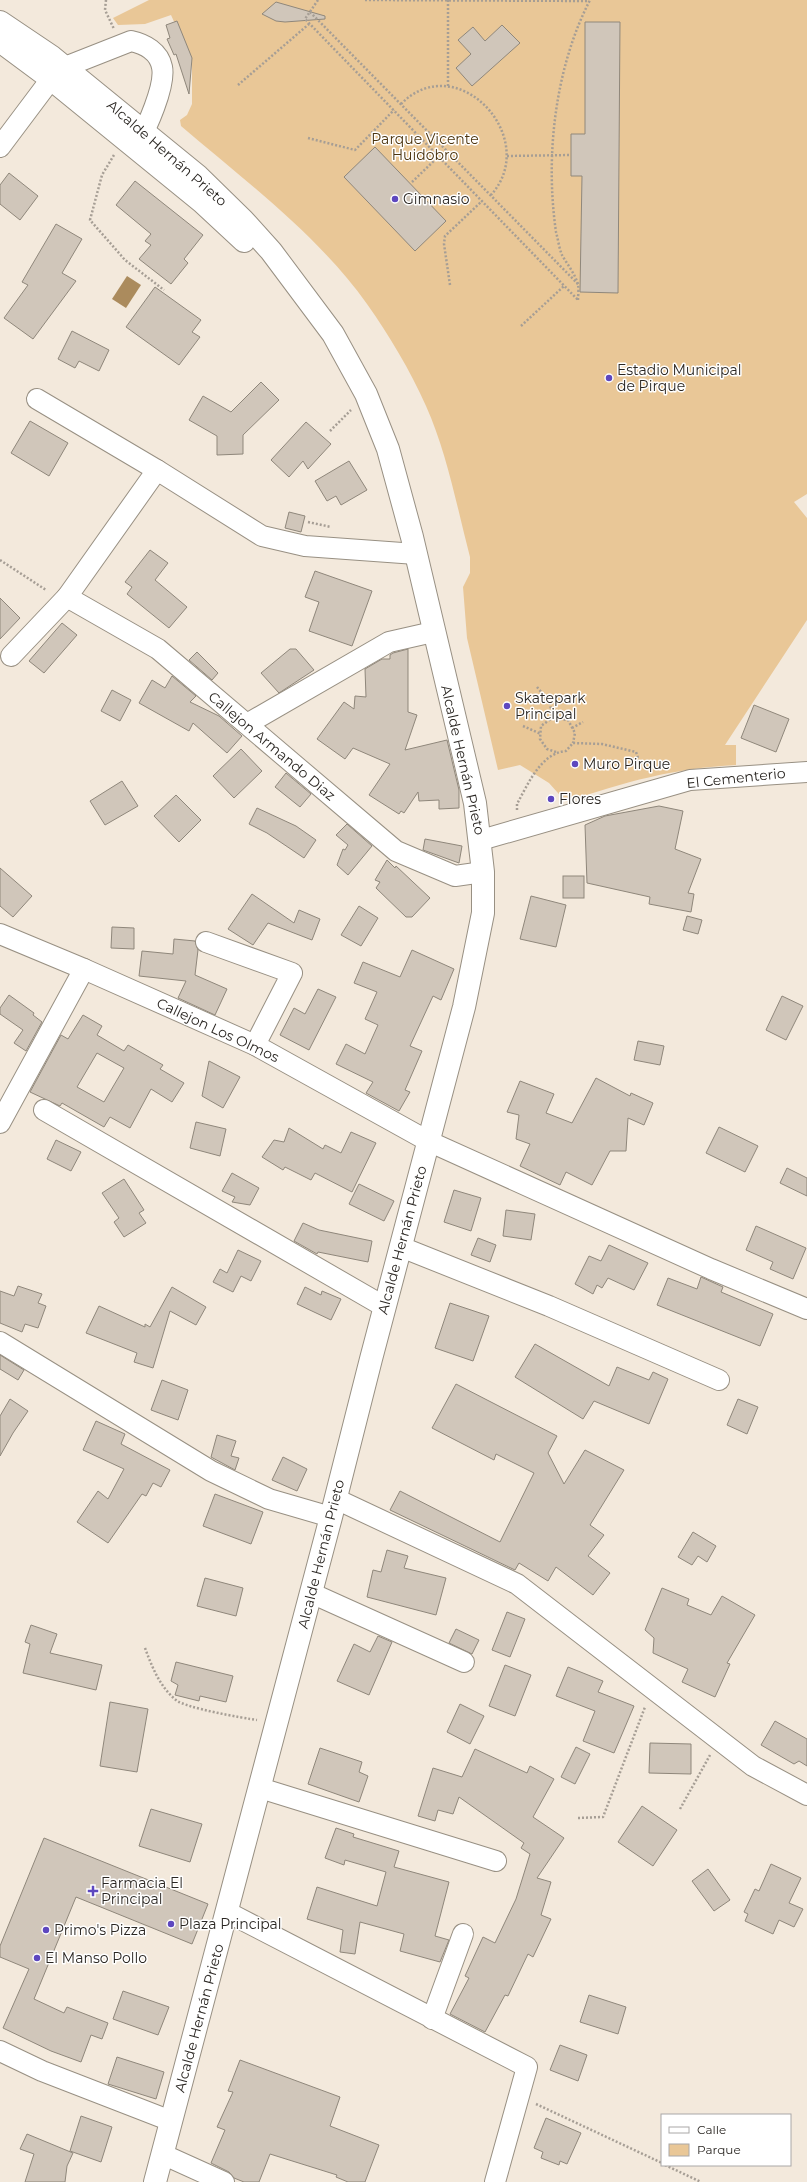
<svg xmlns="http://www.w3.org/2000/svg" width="807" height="2182" font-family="Montserrat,sans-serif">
	<rect width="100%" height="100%" fill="#f3e9dc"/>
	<path fill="#e9c797" d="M149 0H807V494L794 502 807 518V620L725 745H736V765C675 768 624 782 566 802L549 783 520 765 498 770 467 638 463 587 470 573V557C457 507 447 453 426 406 410 370 389 335 367 304 319 236 244 180 181 126L180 120 187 115 192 104V61L171 15 145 24 118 25 113 18Z"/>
	<path fill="#ab8b5d" d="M127 276 141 285 126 308 112 299Z"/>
	<g fill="#d0c6ba" stroke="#8f877b" fill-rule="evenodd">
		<path d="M276 2 325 16V19L285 22 276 21 262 14Z"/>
		<path d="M177 21 192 58 189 94 176 54 174 55 167 39 170 38 166 25Z"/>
		<path d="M585 22H620L618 293 580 292 582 176H571V134H585Z"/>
		<path d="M502 25 520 43 472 86 456 68 471 54 458 40 473 27 485 41Z"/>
		<path d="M375 147 446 221 415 251 344 177Z"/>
		<path d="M9 173 38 196 20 220 0 204V185Z"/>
		<path d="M135 181 203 235 184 259 188 263 171 284 139 259 151 245 145 241 151 234 116 205Z"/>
		<path d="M56 224 82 239 62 273 76 281 33 339 4 318 28 285 22 282Z"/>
		<path d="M155 287 201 320 192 332 200 337 179 365 126 327Z"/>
		<path d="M72 331 109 350 99 371 79 361 75 368 58 359Z"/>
		<path d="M261 382 279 400 243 435V454L217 455V436L189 420 203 396 231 412Z"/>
		<path d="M30 421 68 443 49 476 11 453Z"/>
		<path d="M306 422 331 444 308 469 303 461 289 477 271 460Z"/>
		<path d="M349 461 367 490 341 505 336 496 327 501 315 481Z"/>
		<path d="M289 512 305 516 301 532 285 528Z"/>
		<path d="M150 550 168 563 155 580 187 607 169 628 127 594 132 587 125 582Z"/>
		<path d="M315 571 372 591 352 646 309 631 319 602 305 597Z"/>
		<path d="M0 598 20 618 0 639Z"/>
		<path d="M62 623 77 635 44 673 29 661Z"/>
		<path d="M290 649H296L314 670 279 693 261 673Z"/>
		<path d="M408 649V712L417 715 405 750 447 740 459 790V808L439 809V800L419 801 418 792 404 813 401 811 399 814 369 795 390 764 353 748 345 759 317 739 344 702 354 709 355 696 366 697 365 669 382 659H390V655L393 653Z"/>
		<path d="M197 652 218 673 212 680 189 660Z"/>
		<path d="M172 676 196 696 190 702 219 716 242 736 227 753 193 723 189 731 139 703 152 680 165 688Z"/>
		<path d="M112 690 131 700 120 721 101 711Z"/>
		<path d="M754 705 789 719 776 752 741 738Z"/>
		<path d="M241 749 262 771 234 798 213 776Z"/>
		<path d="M286 773 311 794 300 807 275 787Z"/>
		<path d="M122 781 138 806 105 825 90 801Z"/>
		<path d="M176 795 201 820 179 842 154 816Z"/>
		<path d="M659 806 683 811 675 849 701 859 688 893 694 894 691 912 649 904 650 897 587 883 585 825 605 816Z"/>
		<path d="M257 808 296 826 316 840 304 858 267 833 249 824Z"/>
		<path d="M347 824 372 846 348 875 337 865 343 849 345 850 348 845 336 835Z"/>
		<path d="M425 839 462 846 459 863 423 850Z"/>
		<path d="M387 860 395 868 396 866 430 898 412 917H406L376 888 380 882 375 880Z"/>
		<path d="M0 868 32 896 13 917 0 906Z"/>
		<rect x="563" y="876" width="21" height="22"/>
		<path d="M252 894 294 923 299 910 320 919 312 940 268 923 253 945 228 929Z"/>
		<path d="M531 896 566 905 556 947 520 939Z"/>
		<path d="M359 906 378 918 361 946 341 935Z"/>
		<path d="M687 916 702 920 698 934 683 930Z"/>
		<path d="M112 927 134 928V949L111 948Z"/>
		<path d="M174 939 195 941 198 950 195 975 227 989 215 1015 178 998 186 981 139 976 142 951 173 954Z"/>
		<path d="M412 950 454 969 441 1000 433 996 410 1046 422 1051 405 1090 410 1092 399 1111 366 1093 373 1082 336 1064 346 1044 365 1054 378 1025 365 1019 377 992 354 983 363 962 400 977Z"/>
		<path d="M318 989 336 997 309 1050 280 1035 294 1008 305 1014Z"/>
		<path d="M9 995 34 1013 33 1015 42 1022 26 1051 14 1043 23 1030 0 1014V1008Z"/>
		<path d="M782 996 803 1006 786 1040 766 1030Z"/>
		<path d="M83 1015 102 1026 97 1035 124 1051 128 1045 163 1065 160 1069 184 1083 172 1102 151 1089 130 1128 110 1117 104 1127 62 1103 60 1106 30 1092 61 1035 68 1039ZM97 1053 124 1068 104 1102 77 1087Z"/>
		<path d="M638 1041 664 1046 660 1065 634 1060Z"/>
		<path d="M209 1061 240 1077 223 1108 202 1096Z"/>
		<path d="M596 1078 630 1096 631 1093 653 1103 644 1125 628 1118 626 1151H610L592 1185 566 1172 560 1185 520 1166 530 1144 516 1139 519 1115 507 1112 520 1081 554 1094 546 1113 572 1123Z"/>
		<path d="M196 1122 226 1129 220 1156 190 1148Z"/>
		<path d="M719 1127 758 1146 745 1172 706 1153Z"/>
		<path d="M289 1128 323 1149 325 1145 341 1153 351 1132 376 1143 352 1192 315 1173 311 1180 285 1167 283 1170 262 1157 274 1140 284 1142Z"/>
		<path d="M56 1140 81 1152 71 1171 47 1159Z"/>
		<path d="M787 1168 807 1178V1196L780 1183Z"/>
		<path d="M232 1173 259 1188 250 1205 232 1202 235 1197 222 1191Z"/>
		<path d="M124 1179 144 1210 139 1213 146 1223 124 1237 114 1222 119 1218 102 1193Z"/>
		<path d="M359 1184 394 1201 384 1221 349 1204Z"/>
		<path d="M454 1190 481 1198 471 1231 444 1222Z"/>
		<path d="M506 1210 535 1214 531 1240 503 1236Z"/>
		<path d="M303 1223 319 1230 372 1241 368 1262 318 1252 317 1254 294 1241Z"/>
		<path d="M756 1226 806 1248 793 1279 770 1269 773 1262 746 1250Z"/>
		<path d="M478 1238 496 1245 490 1262 471 1255Z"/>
		<path d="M609 1245 648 1263 634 1290 608 1278 602 1288 597 1285 593 1294 575 1284 589 1256 601 1261Z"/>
		<path d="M238 1250 261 1261 251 1281 241 1276 233 1292 213 1282 220 1269 227 1273Z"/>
		<path d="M701 1277 723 1287 721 1292 773 1314 760 1346 657 1305 668 1278 697 1289Z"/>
		<path d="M18 1286 42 1294 38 1303 46 1306 38 1328 25 1324 22 1332 0 1323V1291L14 1296Z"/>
		<path d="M172 1287 206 1307 196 1325 170 1311 153 1368 134 1362 137 1353 86 1333 99 1306 145 1327V1324L150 1327Z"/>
		<path d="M305 1287 321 1295 322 1291 341 1299 331 1320 297 1304Z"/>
		<path d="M450 1303 489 1316 473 1361 435 1348Z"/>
		<path d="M535 1344 609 1386 617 1367 649 1380 653 1372 668 1379 649 1424 594 1401 583 1419 515 1377Z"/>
		<path d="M0 1355 24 1370 18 1380 0 1369Z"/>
		<path d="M162 1380 188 1390 178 1420 151 1410Z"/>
		<path d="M456 1384 557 1436 548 1453 564 1484 585 1450 624 1470 590 1525 604 1535 588 1556 610 1573 593 1595 556 1567 548 1581 519 1563 515 1570 390 1510 400 1491 500 1542 534 1473 496 1454 494 1460 432 1428Z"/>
		<path d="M10 1399 28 1411 13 1433 0 1456V1416Z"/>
		<path d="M738 1399 758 1407 747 1434 727 1425Z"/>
		<path d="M96 1421 125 1434 121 1444 170 1470 161 1487 153 1483 146 1496 142 1494 108 1543 77 1522 98 1491 108 1499 124 1469 83 1450Z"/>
		<path d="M217 1435 236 1441 231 1456 239 1458 235 1470 211 1457Z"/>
		<path d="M283 1457 307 1469 297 1491 272 1480Z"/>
		<path d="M215 1494 263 1512 251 1544 203 1526Z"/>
		<path d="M693 1532 716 1546 707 1562 698 1556 692 1565 678 1557Z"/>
		<path d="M387 1550 408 1556 404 1568 446 1578 436 1615 367 1597 373 1570 381 1572Z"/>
		<path d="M205 1578 243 1588 236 1616 197 1606Z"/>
		<path d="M662 1588 689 1599 687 1605 711 1615 722 1596 755 1615 727 1663 730 1664 715 1697 682 1682 688 1669 653 1653 654 1638 645 1630Z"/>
		<path d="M507 1612 525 1619 510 1657 492 1650Z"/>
		<path d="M31 1625 57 1634 50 1653 102 1665 96 1690 23 1673 30 1644 25 1642Z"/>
		<path d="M456 1629 479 1640 472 1654 449 1643Z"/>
		<path d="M378 1636 392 1642 369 1695 337 1681 354 1644 370 1652Z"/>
		<path d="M176 1662 233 1676 226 1702 200 1696 199 1701 175 1695 178 1685 171 1681Z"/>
		<path d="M505 1665 531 1675 515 1716 489 1706Z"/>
		<path d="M568 1667 603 1681 598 1692 634 1706 614 1753 583 1741 595 1711 556 1696Z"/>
		<path d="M110 1702 148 1709 137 1772 100 1766Z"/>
		<path d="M460 1704 484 1716 470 1744 447 1732Z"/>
		<path d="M775 1721 807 1739V1766L799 1761 794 1764 761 1745Z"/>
		<path d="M650 1743 691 1744V1774L649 1773Z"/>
		<path d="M576 1747 590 1754 575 1784 561 1777Z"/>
		<path d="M320 1748 362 1762 359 1772 368 1776 359 1802 308 1784Z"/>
		<path d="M475 1749 527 1773 530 1766 554 1779 533 1817 564 1838 537 1878 551 1882 541 1915 551 1919 533 1957 528 1954 508 1996 505 1995 485 2032 450 2014 469 1978 465 1976 483 1937 495 1943 516 1899 530 1854 521 1848 524 1843 459 1797 453 1814 438 1810 435 1821 418 1816 433 1768 462 1777Z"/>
		<path d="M642 1806 677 1830 653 1866 618 1842Z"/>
		<path d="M151 1809 202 1824 190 1862 139 1846Z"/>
		<path d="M336 1828 354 1834 353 1837 399 1851 394 1867 449 1882 435 1936 449 1940 440 1962 400 1951 404 1934 360 1922 355 1954 340 1952 343 1930 307 1919 317 1887 377 1906 386 1872 345 1860 344 1865 325 1858Z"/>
		<path d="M44 1838 208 1904 192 1944 76 1897 34 1999 64 2013 67 2007 108 2023 102 2039 91 2035 81 2062 51 2051 3 2028 29 1969 0 1957V1946Z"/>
		<path d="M771 1864 801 1878 789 1903 803 1909 794 1927 779 1920 773 1934 745 1921 748 1914 744 1912 755 1889 759 1891Z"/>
		<path d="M708 1869 730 1900 714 1911 692 1881Z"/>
		<path d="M123 1991 169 2007 158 2035 113 2019Z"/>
		<path d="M589 1995 626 2007 618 2034 580 2022Z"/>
		<path d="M560 2045 587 2055 578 2081 550 2070Z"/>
		<path d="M117 2057 164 2072 156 2099 108 2084Z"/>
		<path d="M240 2060 340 2097 330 2126 379 2145 365 2182H348L336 2177 337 2175 270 2154 259 2182H244L234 2178 229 2172 211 2163 225 2130 217 2127 233 2092 228 2091Z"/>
		<path d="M81 2116 112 2127 101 2162 70 2151Z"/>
		<path d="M546 2118 581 2133 567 2164 560 2161 559 2165 541 2158 543 2152 534 2148Z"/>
		<path d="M27 2134 73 2153 67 2166 65 2182H25L34 2154 20 2149Z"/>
	</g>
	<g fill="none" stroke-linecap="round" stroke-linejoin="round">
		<defs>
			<g id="minor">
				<path d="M0 147 51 79 65 67 131 41C145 44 159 52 162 67 166 86 146 129 137 145"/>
				<path d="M37 399 157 470"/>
				<path d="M67 597 158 649 396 851 455 876 483 872"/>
				<path d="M11 656 67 597 157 470 262 536 305 546 416 554"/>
				<path d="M247 724 389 642 433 632"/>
				<path d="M481 840 690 780 807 772"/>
				<path d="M0 934 84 969 255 1045 428 1141 711 1269 807 1309"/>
				<path d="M206 942 292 973 255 1045"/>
				<path d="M44 1110 385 1307"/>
				<path d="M0 1123 84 969"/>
				<path d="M401 1247 549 1306 719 1380"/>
				<path d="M0 1342 211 1471 269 1499 331 1517"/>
				<path d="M336 1499 517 1584 753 1766 807 1795"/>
				<path d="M311 1593 464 1662"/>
				<path d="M260 1788 496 1861"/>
				<path d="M227 1912 527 2067 495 2182"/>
				<path d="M432 2019 463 1934"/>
				<path d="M0 2051 42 2071 171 2121"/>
				<path d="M162 2154 224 2182"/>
			</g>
			<g id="secondary">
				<path d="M0 22 52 57 198 176 243 220 271 251 333 334 366 394 388 449 412 537 475 803 483 872V913L464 1007 371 1359 331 1517 155 2182"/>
				<path d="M0 41 51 79 202 202 244 241"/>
			</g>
		</defs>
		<use href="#minor" stroke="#989083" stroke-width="22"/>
		<use href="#secondary" stroke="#989083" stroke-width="24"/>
		<g stroke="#a69e95" stroke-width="2.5" stroke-dasharray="2 2" stroke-linecap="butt">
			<path d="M106 0 105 10 114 29"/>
			<path d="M318 0 305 19 578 300"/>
			<path d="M365 0 589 1"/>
			<path d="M448 0V87"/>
			<path d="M310 12 578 284"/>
			<path d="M238 85 309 24"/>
			<path d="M401 104C457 47 542 138 491 195"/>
			<path d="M308 138 355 150 394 110"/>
			<path d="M114 155 102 175 90 220 125 260 164 290"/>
			<path d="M507 156 571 155"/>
			<path d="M412 182 438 157"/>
			<path d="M450 285 444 244 445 236 482 201"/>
			<path d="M578 300C578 295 579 289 578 285 576 275 567 264 562 255 559 248 558 239 556 232 545 156 555 68 590 0"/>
			<path d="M521 326 564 286"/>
			<path d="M330 431 351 410"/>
			<path d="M308 522 331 527"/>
			<path d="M0 560 46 590"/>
			<path d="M537 687 550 703 552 718"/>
			<path d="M523 726 541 734"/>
			<path d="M572 728 583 722"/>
			<path d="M556 752 547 749 540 739 541 726 552 718 568 720 575 733 573 743"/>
			<path d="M517 810V804C528 784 541 753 566 751L573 743 602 744 636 752 640 764"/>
			<path d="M145 1648C152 1667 160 1687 176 1700 185 1708 243 1718 257 1720"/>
			<path d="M680 1809 710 1755"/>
			<path d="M578 1818 603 1817 645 1707"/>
			<path d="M536 2104 662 2163"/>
			<path d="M665 2165 701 2182"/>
		</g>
		<use href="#minor" stroke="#fff" stroke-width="20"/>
		<use href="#secondary" stroke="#fff" stroke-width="22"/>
	</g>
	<g fill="#5d47bf" stroke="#fff" stroke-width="1.5">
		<circle cx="395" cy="199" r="4"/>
		<circle cx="609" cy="378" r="4"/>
		<circle cx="507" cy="706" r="4"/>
		<circle cx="575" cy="764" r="4"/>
		<circle cx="551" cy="799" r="4"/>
		<path d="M91 1885h4v4h4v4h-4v4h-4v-4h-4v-4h4z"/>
		<circle cx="171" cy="1924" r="4"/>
		<circle cx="46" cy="1930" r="4"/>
		<circle cx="37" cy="1958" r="4"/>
	</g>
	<g text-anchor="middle" stroke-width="3" stroke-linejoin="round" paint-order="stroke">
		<g font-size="14" fill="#4b330d" stroke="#fff">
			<text x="425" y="144">Parque Vicente<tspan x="425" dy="16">Huidobro</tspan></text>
		</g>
		<g font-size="14" fill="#2a2622" stroke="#fff">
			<text transform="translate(167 153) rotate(41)" y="5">Alcalde Hernán Prieto</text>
			<text transform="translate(272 746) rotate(40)" y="5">Callejon Armando Diaz</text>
			<text transform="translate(463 760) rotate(77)" y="5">Alcalde Hernán Prieto</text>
			<text transform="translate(736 778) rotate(-6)" y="5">El Cementerio</text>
			<text transform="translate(218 1030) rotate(25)" y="5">Callejon Los Olmos</text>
			<text transform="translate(402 1240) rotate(-75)" y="5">Alcalde Hernán Prieto</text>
			<text transform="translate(321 1554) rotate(-76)" y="5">Alcalde Hernán Prieto</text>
			<text transform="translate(199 2018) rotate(-75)" y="5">Alcalde Hernán Prieto</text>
		</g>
		<g font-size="14" fill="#2a2622" stroke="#fff" text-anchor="start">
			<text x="403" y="204">Gimnasio</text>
			<text x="617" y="375">Estadio Municipal<tspan x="617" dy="16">de Pirque</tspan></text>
			<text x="515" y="703">Skatepark<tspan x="515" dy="16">Principal</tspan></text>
			<text x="583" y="769">Muro Pirque</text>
			<text x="559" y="804">Flores</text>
			<text x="101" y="1888">Farmacia El<tspan x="101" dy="16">Principal</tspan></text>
			<text x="179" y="1929">Plaza Principal</text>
			<text x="54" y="1935">Primo's Pizza</text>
			<text x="45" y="1963">El Manso Pollo</text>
		</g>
	</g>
	<rect x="661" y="2114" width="130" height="52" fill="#ffffff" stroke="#aaa8a7"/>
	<rect x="669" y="2127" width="20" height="6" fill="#ffffff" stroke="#aaa8a7"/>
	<text x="697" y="2134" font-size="12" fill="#2a2622">Calle</text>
	<rect x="669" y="2144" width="20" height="12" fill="#e9c797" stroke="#aaa8a7"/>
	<text x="697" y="2154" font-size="12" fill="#2a2622">Parque</text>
</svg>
